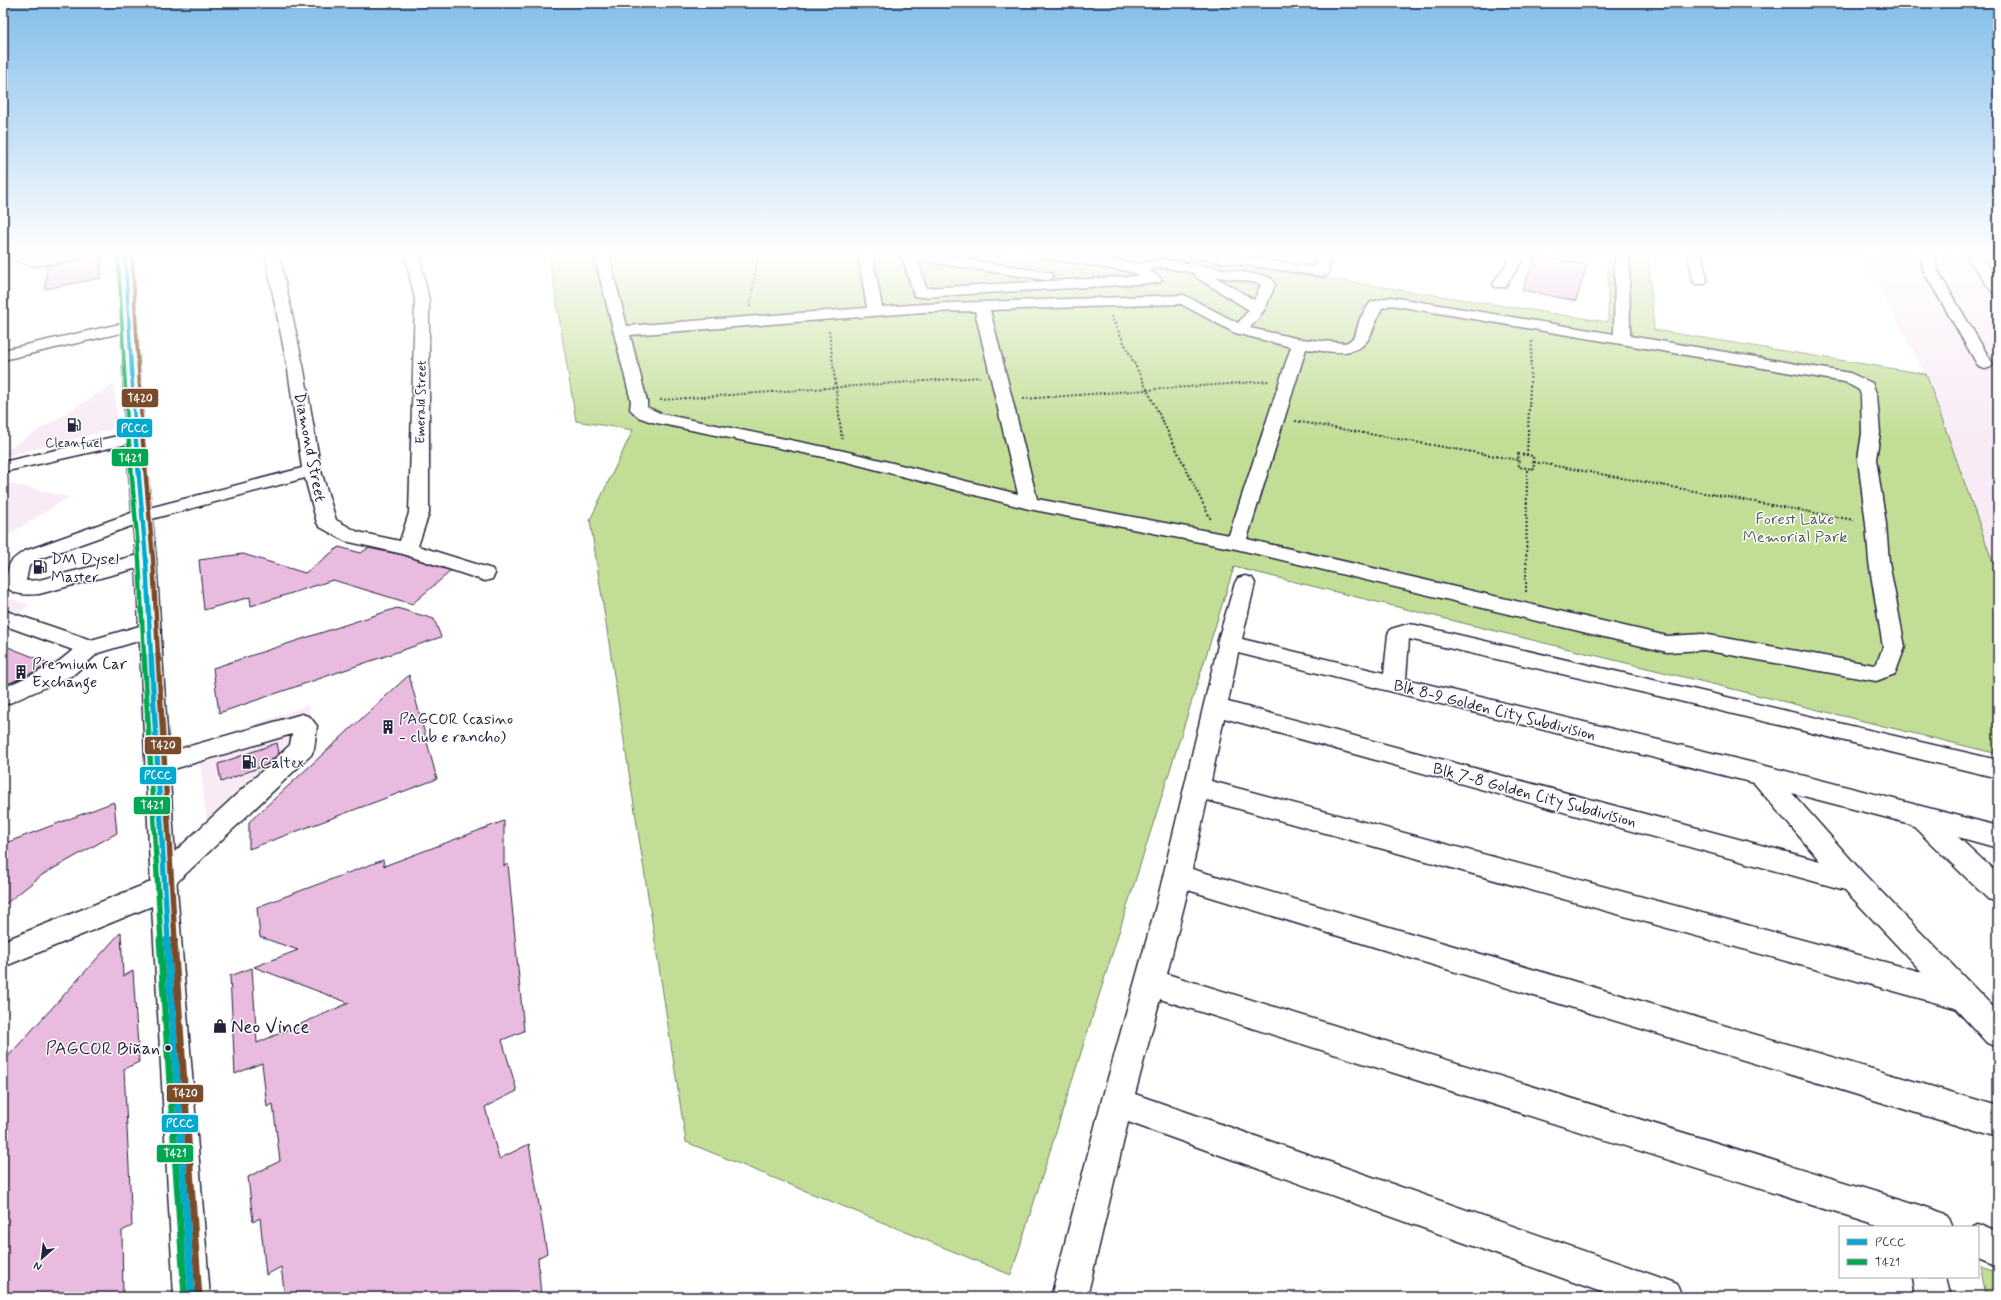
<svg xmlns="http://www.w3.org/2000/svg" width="2001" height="1300" font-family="Mynerve,sans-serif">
	<rect width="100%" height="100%" fill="#fff"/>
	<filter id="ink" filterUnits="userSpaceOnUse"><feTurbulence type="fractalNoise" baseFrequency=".025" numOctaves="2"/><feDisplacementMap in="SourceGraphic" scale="8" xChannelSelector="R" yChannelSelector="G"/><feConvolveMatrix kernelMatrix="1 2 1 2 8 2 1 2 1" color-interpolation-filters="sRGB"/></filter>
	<g filter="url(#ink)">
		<g fill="#f8ebf5">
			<path d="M1860 254H1998V577L1926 374Z"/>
			<path d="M114 384 117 428 3 457V452Z"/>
			<path d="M3 482 69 497 3 538Z"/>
			<path d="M3 597 30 605 3 622Z"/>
			<path d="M309 705 312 745 209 843 198 744Z"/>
		</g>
		<g fill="#c2de96" stroke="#728068">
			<path d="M551 254H1170L1608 322V254H1648L1654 330 1926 374 1998 577V754L1234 567 1011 1275 686 1142 590 520 633 430 576 421 550 262Z"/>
			<path d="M1981 1268 1998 1274V1297H1987Z"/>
		</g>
		<g fill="#e8bbdf" stroke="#22223b">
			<path d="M88 254H101V278L45 289 47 266 85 258Z"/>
			<path d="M1536 255 1587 265 1576 301 1522 290Z"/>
			<path d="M339 547 361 553 368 548 403 555 451 571 412 604 333 580 251 606 250 597 204 610 199 560 243 554 305 573Z"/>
			<path d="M397 608 434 619 441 637 219 713 213 668Z"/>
			<path d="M3 645 51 664 10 683 3 680Z"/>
			<path d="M409 675 437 779 249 849V822Z"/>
			<path d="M277 743 279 753 266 765 221 782 218 764Z"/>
			<path d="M114 802 117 833 42 875 3 906V844Z"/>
			<path d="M504 821V866L508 864 524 1031 502 1040 517 1091 485 1107 499 1159 529 1144 547 1253 538 1258 541 1297H285L281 1267 266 1275 260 1218 253 1222 248 1177 280 1161 273 1104 267 1107 262 1063 235 1074 230 976 252 968 257 1043 349 1003 254 967 298 950 260 937 257 907 383 860 384 866Z"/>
			<path d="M121 932 123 976 133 971 139 1062 124 1069 132 1226 122 1231 123 1297H3V1062Z"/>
		</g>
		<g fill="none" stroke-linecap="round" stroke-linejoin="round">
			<defs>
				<g id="minor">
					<path d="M3 254H19L37 258 60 254H87L85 257 80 258 37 266 3 258Z"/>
					<path d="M265 254H279L304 370 321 471 336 520 358 532 400 541 409 513 415 300 405 254H419L429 300V513L418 546 492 569 495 574 492 579 485 581 403 554 345 541 320 527 317 523 305 478 148 520 39 559 29 566 26 581 39 580 146 553 153 554 156 559 153 564 39 594C26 595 12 596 5 584 9 564 7 562 25 551L134 512 302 468 288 370Z"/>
					<path d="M594 254H608L627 326 867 308 858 254H872L882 307 924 304 1184 295 1238 323 1249 310 1196 277 1195 273 1162 267 1149 270 1162 279 1160 282 1155 283 920 297 915 296 913 293 902 254H932L1046 272 1051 273 1053 276 1051 279 1046 280 918 260 926 288 1139 276 1133 272 1045 258 1040 257 1038 254H1069L1137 264 1162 259 1265 276 1272 279 1275 285 1265 309 1250 328 1300 339 1345 343C1357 339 1356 330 1360 319 1363 313 1367 307 1371 302L1391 297 1614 334 1615 254H1629L1630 336 1850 373 1872 383 1877 395 1880 433 1876 459 1886 524 1889 562 1905 647 1895 674 1876 681 1703 650 1667 652 1236 549 1029 509 843 461 652 422 638 417 630 409 631 401ZM1214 276 1257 283 1261 285 1254 300ZM1181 304 1235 333 1291 347 1229 535 1037 499 990 310ZM1391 305 1845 382 1859 390 1861 395 1862 433 1858 459 1866 524 1869 562 1883 647 1877 663 1874 665 1703 634 1667 636 1247 539 1306 349C1329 351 1360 360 1371 334 1375 325 1377 317 1382 308ZM975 311 1018 494 844 451 662 414 647 407V401L630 335 924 312Z"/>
					<path d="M1189 254H1222L1315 267 1316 254H1330L1329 272 1327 275 1322 276 1196 258 1191 257Z"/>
					<path d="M1509 254H1523L1522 261 1505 287H1495L1493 284 1508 261Z"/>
					<path d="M1688 254H1702L1707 281 1705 284H1695L1693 281Z"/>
					<path d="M1920 254H1934L1937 270 1993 364 1991 367 1985 369 1979 367 1977 364 1923 270 1922 257Z"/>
					<path d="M1965 254H1979L1998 280V294L1993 293Z"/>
					<path d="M129 322 134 324 137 327 134 330 3 360V350Z"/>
					<path d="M135 432 141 433 144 437 141 441 3 472V462Z"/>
					<path d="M1245 576 1252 578 1255 583 1242 639 1384 673 1388 634 1391 629 1408 624 1416 625 1998 760V778L1667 698 1409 639 1406 679 1762 765 1998 826V848L1958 837 1998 874V902L1988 899 1911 824 1792 793 1863 873 1998 1012V1047L1987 1043 1955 1008 1207 800 1192 869 1998 1106V1138L1188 890 1167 974 1935 1210 1947 1215 1952 1227H1881L1160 999 1135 1094 1664 1279 1677 1284 1682 1297H1615L1128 1122 1087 1297H1051L1101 1103 1156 906 1218 645 1217 643 1235 583 1238 578ZM1238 653 1754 783 1820 861 1228 702ZM1224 718 1845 890 1922 972 1211 781Z"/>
					<path d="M3 610 91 640 150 623 158 625 161 630 158 635 98 653 73 675 3 706V688L57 663 73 650 3 625Z"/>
					<path d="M302 714 310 717 317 726 314 749 311 755 175 884 177 889 174 897 3 967V941L151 882 150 879 154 871 290 745 292 734 157 774 148 772 145 765 148 758Z"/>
					<path d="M1978 1225 1998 1233V1267L1978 1259V1227H1973Z"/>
					<path d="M1913 1277H1947L1952 1297H1916Z"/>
				</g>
				<path id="highway" d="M118 254H132L144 437 156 559 177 889 210 1297H174L151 889 136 559 126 437Z"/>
			</defs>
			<use href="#minor" stroke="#22223b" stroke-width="3"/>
			<use href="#highway" stroke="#22223b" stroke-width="3"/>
			<g stroke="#22223b" stroke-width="2" stroke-dasharray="2 2" stroke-linecap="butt">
				<path d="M750 307 758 254"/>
				<path d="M1111 316 1211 520"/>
				<path d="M829 331 842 439"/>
				<path d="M1023 399 1269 381"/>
				<path d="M660 400 980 377"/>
				<path d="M1295 421 1518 460"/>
				<path d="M1518 454 1533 456 1534 469 1519 467Z"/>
				<path d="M1527 455 1532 339"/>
				<path d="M1534 462 1854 520"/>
				<path d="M1526 592 1527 468"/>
			</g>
			<use href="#minor" fill="#fff" fill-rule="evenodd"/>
			<use href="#highway" fill="#fff" fill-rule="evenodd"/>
			<defs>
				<path id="bus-1-far3" d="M125 254 135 432"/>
				<path id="bus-1-far2" d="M135 431 146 559 151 656"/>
				<path id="bus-1-far1" d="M151 655 168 941"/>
				<path id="bus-1" d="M167 940 192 1297"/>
				<path id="bus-2-far3" d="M118 254 128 432"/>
				<path id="bus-2-far2" d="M128 431 139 560 144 656"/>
				<path id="bus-2-far1" d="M144 655 161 941"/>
				<path id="bus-2" d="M160 940 185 1297"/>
				<path id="bus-3-far3" d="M132 254 142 432"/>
				<path id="bus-3-far2" d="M142 431 153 559 158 656"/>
				<path id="bus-3-far1" d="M158 655 175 941"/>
				<path id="bus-3" d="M174 940 199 1297"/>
			</defs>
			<use href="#bus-1-far3" stroke="#fff" stroke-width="5.5"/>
			<use href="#bus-1-far2" stroke="#fff" stroke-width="7"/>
			<use href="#bus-1-far1" stroke="#fff" stroke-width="8"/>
			<use href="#bus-1" stroke="#fff" stroke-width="10"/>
			<use href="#bus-2-far3" stroke="#fff" stroke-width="5.5"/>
			<use href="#bus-2-far2" stroke="#fff" stroke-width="7"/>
			<use href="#bus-2-far1" stroke="#fff" stroke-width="8"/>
			<use href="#bus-2" stroke="#fff" stroke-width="10"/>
			<use href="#bus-3-far3" stroke="#fff" stroke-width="5.5"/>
			<use href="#bus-3-far2" stroke="#fff" stroke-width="7"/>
			<use href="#bus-3-far1" stroke="#fff" stroke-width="8"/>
			<use href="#bus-3" stroke="#fff" stroke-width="10"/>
			<use href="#bus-1-far3" stroke="#00a9ce" stroke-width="3.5"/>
			<use href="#bus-1-far2" stroke="#00a9ce" stroke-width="4.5"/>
			<use href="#bus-1-far1" stroke="#00a9ce" stroke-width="5.5"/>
			<use href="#bus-1" stroke="#00a9ce" stroke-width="7"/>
			<use href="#bus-2-far3" stroke="#00a651" stroke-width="3.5"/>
			<use href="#bus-2-far2" stroke="#00a651" stroke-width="4.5"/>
			<use href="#bus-2-far1" stroke="#00a651" stroke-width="5.5"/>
			<use href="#bus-2" stroke="#00a651" stroke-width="7"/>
			<use href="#bus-3-far3" stroke="#7a4b2a" stroke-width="3.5"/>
			<use href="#bus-3-far2" stroke="#7a4b2a" stroke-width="4.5"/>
			<use href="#bus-3-far1" stroke="#7a4b2a" stroke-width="5.5"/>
			<use href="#bus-3" stroke="#7a4b2a" stroke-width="7"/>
		</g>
	</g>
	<linearGradient id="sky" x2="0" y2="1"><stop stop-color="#83beea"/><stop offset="0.58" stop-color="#fff"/><stop offset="1" stop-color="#fff" stop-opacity="0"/></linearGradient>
	<rect width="2001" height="436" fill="url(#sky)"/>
	<defs>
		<symbol id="fuel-bare" viewBox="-9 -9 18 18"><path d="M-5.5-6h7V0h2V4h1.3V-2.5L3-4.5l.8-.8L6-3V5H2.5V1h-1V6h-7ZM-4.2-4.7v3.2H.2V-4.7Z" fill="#22223b" stroke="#fff" stroke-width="2.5" paint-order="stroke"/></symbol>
		<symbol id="building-bare" viewBox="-9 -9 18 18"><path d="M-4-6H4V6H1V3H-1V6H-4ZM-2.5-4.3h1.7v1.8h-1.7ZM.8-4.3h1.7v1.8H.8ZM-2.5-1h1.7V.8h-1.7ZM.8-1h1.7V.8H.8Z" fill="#22223b" stroke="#fff" stroke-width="2.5" paint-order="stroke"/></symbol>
		<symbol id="shop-bare" viewBox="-9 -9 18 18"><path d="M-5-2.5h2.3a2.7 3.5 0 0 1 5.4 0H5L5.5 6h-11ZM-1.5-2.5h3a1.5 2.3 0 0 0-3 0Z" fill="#22223b" stroke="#fff" stroke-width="2.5" paint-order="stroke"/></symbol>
	</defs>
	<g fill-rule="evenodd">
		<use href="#fuel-bare" x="64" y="415" width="20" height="20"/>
		<use href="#fuel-bare" x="30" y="557" width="20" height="20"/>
		<use href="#building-bare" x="11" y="662" width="20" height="20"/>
		<use href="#building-bare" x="378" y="717" width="20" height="20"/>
		<use href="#fuel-bare" x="239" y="752" width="20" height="20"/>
		<use href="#shop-bare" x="210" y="1016" width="20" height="20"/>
	</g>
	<circle fill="#22223b" stroke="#fff" stroke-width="1.5" cx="168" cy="1048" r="3.5"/>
	<g text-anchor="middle" stroke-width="3" stroke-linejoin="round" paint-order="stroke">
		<g font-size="13" fill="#22223b" stroke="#fff">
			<text transform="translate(420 402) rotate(-89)" y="5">Emerald Street</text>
		</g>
		<g font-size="13" fill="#22223b" stroke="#fff">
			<text x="74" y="447">Cleanfuel</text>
		</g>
		<g font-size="16" fill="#22223b" stroke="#fff">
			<text transform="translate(311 447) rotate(79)" y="6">Diamond Street</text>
			<text transform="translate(1495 709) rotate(14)" y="6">Blk 8-9 Golden City Subdivision</text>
			<text transform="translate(1535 794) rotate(15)" y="6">Blk 7-8 Golden City Subdivision</text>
		</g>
		<g font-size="16" fill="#525a56" stroke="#fff">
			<text x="1795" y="524">Forest Lake<tspan x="1795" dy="18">Memorial Park</tspan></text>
		</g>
		<g font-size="16" fill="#22223b" stroke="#fff" text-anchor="start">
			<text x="51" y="564">DM Dysel<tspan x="51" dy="18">Master</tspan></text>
			<text x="32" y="669">Premium Car<tspan x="32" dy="18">Exchange</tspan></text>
			<text x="399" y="724">PAGCOR (casino<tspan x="399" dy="18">- club e rancho)</tspan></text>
			<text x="260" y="768">Caltex</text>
		</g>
		<g font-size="18" fill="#22223b" stroke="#fff" text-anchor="end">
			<text x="160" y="1054">PAGCOR Biñan</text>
		</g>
		<g font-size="19" fill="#22223b" stroke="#fff" text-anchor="start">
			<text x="231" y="1033">Neo Vince</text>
		</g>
	</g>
	<g stroke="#fff" stroke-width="1.5">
		<rect x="121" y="388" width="38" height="20" rx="4" fill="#7a4b2a"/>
		<rect x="116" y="418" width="37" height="20" rx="4" fill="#00a9ce"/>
		<rect x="111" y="448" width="38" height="19" rx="4" fill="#00a651"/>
		<rect x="144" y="736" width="38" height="19" rx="4" fill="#7a4b2a"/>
		<rect x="139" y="766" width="38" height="19" rx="4" fill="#00a9ce"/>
		<rect x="133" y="796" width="38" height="19" rx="4" fill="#00a651"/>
		<rect x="166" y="1084" width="38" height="19" rx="4" fill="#7a4b2a"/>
		<rect x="161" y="1114" width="38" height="19" rx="4" fill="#00a9ce"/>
		<rect x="156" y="1144" width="38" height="19" rx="4" fill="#00a651"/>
	</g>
	<g font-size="11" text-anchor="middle" font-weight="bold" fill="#fff">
		<text x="140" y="402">T420</text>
		<text x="135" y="432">PCCC</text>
		<text x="130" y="462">T421</text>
		<text x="163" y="749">T420</text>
		<text x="158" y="779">PCCC</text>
		<text x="152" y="809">T421</text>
		<text x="185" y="1097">T420</text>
		<text x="180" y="1127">PCCC</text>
		<text x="175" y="1157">T421</text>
	</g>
	<rect width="2001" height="1300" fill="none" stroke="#fff" stroke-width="16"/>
	<rect x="8" y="8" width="1985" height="1284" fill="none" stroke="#22223b" stroke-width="1.5" filter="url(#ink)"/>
	<rect x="1839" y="1226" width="140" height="52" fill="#ffffff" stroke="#a7a7b1"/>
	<rect x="1847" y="1239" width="20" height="6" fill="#00a9ce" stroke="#a7a7b1"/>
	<text x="1875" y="1246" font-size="12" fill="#22223b">PCCC</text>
	<rect x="1847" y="1259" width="20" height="6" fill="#00a651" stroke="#a7a7b1"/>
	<text x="1875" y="1266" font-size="12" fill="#22223b">T421</text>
	<g transform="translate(42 1258) rotate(208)" stroke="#ffffff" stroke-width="3" paint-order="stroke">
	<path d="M0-3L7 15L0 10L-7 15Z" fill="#22223b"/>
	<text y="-6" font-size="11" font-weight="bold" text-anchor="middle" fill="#22223b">N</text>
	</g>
</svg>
